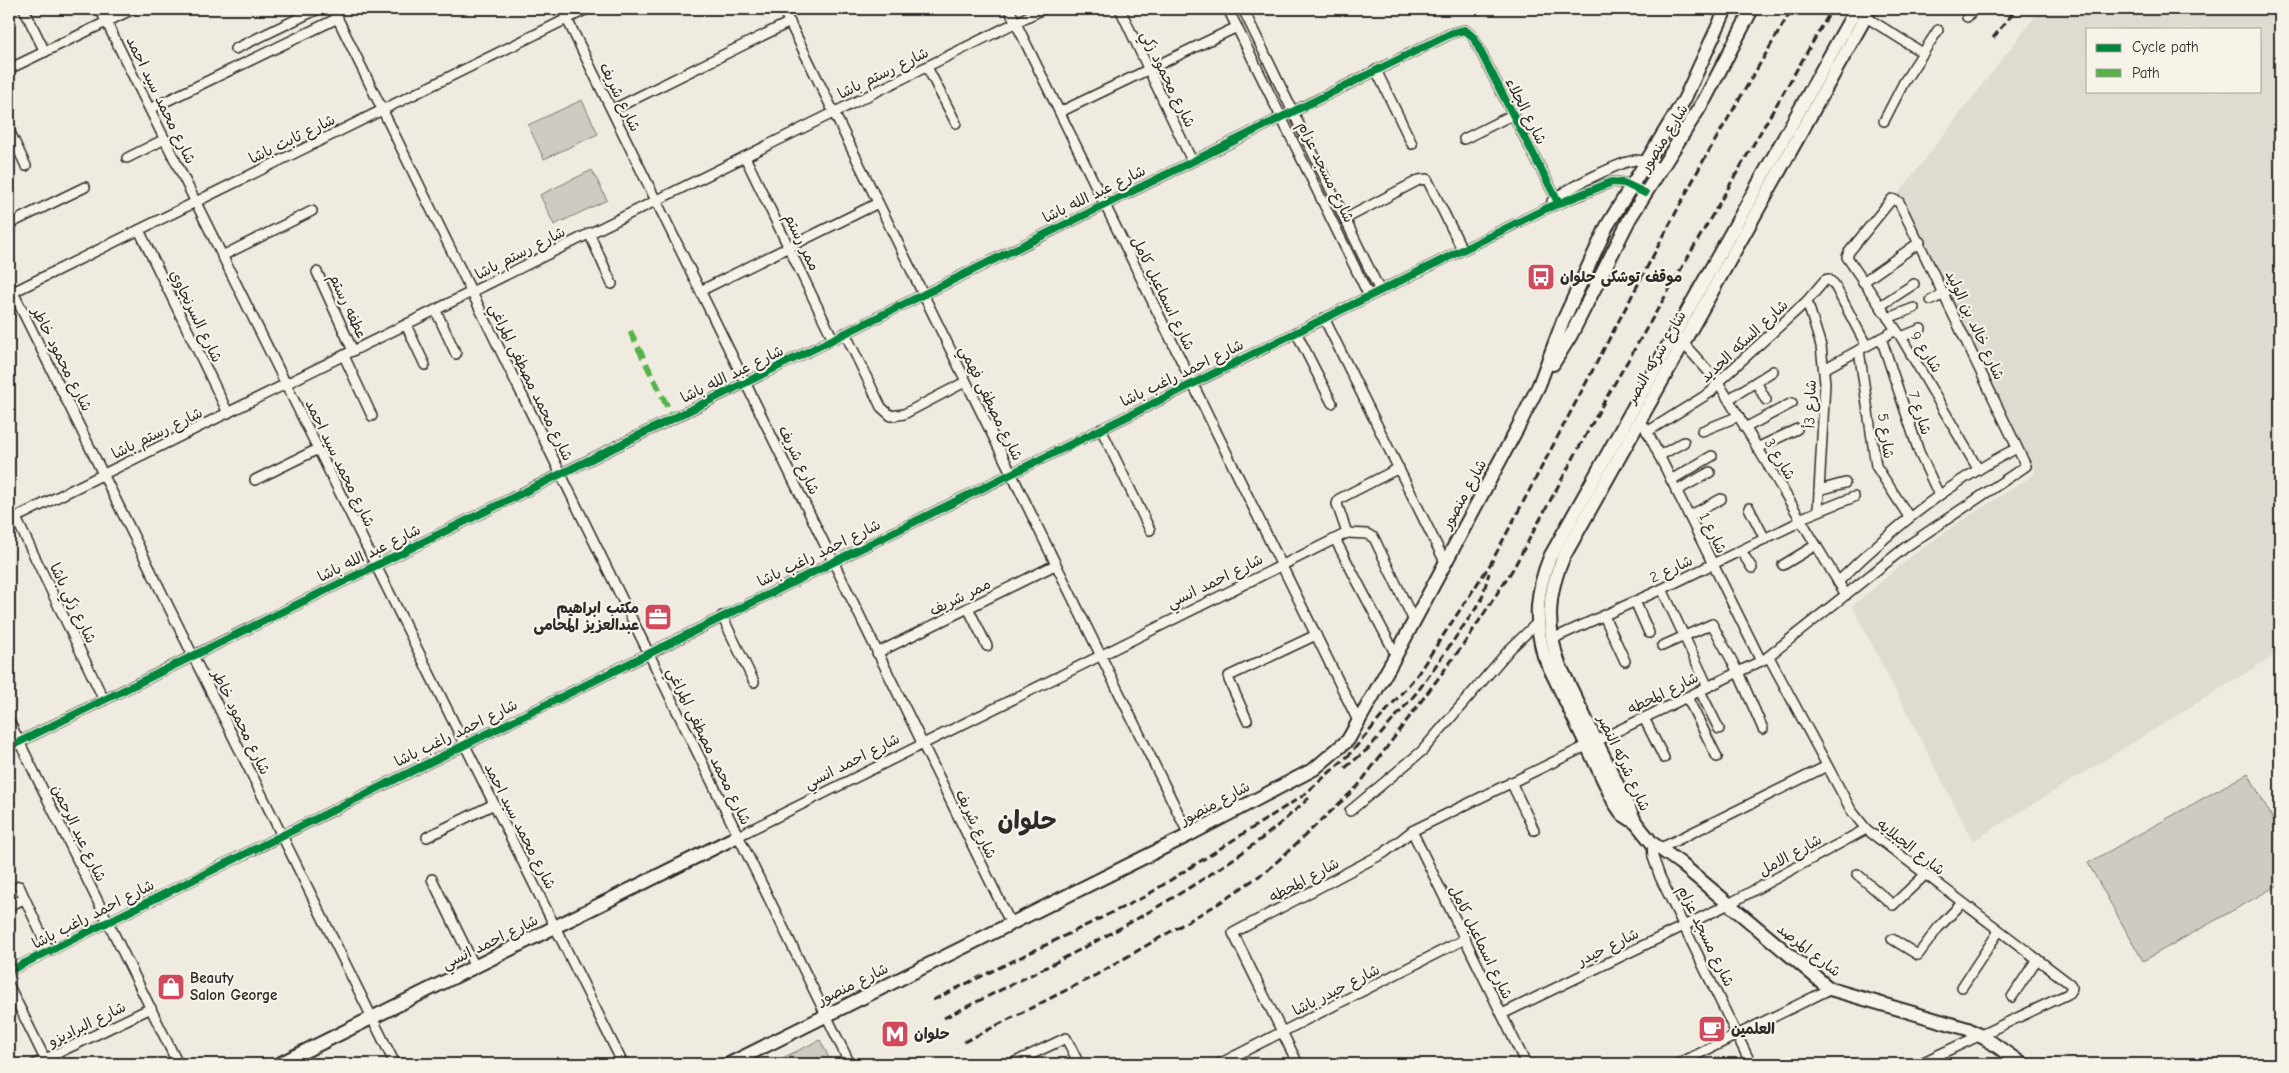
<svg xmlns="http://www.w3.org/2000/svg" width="2289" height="1073" font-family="'Comic Neue','Playpen Sans Arabic',sans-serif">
	<rect width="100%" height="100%" fill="#efebe0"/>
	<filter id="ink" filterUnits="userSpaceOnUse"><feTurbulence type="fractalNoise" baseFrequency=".02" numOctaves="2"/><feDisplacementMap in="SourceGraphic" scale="10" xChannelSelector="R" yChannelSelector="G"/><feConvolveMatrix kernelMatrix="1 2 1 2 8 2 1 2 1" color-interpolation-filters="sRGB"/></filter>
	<g filter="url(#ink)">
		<path fill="#dedbd1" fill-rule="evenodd" d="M2041 9H2280V652L1973 841 1852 606 1912 556 1955 525 2036 473 1898 194ZM2088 29H2260V91H2088Z"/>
		<g fill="#cfcbc2" stroke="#7d7b76">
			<path d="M582 100 598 134 544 159 528 125Z"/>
			<path d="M592 170 607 200 554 225 540 195Z"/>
			<path d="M2248 773 2280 832V884L2143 961 2088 863Z"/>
			<path d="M820 1040 832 1064H770Z"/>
		</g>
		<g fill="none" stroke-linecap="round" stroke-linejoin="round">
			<defs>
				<g id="street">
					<path d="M24 9 45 52"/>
					<path d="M100 9 623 1064"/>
					<path d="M333 9 850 1064"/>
					<path d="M562 9 1011 924"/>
					<path d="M783 9 1189 835"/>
					<path d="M1009 9 1359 723"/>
					<path d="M1120 9 1192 161"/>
					<path d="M1228 9 1369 296"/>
					<path d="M1243 9 1380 291"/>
					<path d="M1866 17 1923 53"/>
					<path d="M1967 17 1974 9"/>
					<path d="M235 49 318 9"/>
					<path d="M927 67 956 123"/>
					<path d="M9 69 133 9"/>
					<path d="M1376 70 1412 144"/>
					<path d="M150 109 338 18"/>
					<path d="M612 110 790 22"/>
					<path d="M1060 112 1237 27"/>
					<path d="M1884 121 1904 82 1938 30"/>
					<path d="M9 130 26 166"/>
					<path d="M1464 139 1512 115"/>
					<path d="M745 157 833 339"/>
					<path d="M127 158 165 139"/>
					<path d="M1552 201C1563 190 1622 161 1636 160 1646 160 1653 165 1661 170"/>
					<path d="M1345 219 1419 180 1427 179 1462 249"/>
					<path d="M9 224 85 187"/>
					<path d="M139 230 228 413"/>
					<path d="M589 233 612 284"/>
					<path d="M222 256 312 211"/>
					<path d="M317 272 353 351"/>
					<path d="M1863 282 1920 242"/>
					<path d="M9 284 395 1064"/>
					<path d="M700 291 878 203"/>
					<path d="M9 294 587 9"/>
					<path d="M1931 300 1945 294"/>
					<path d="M1807 301 1821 346 1825 383 1818 510"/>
					<path d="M1880 306 1914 284"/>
					<path d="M436 311 456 354"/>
					<path d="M1324 318 1445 562"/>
					<path d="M1888 318 1914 308"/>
					<path d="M406 325 425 365"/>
					<path d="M1296 332 1332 403"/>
					<path d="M845 333 881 407 891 416 904 414 965 382"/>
					<path d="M1901 337 1921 329"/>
					<path d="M1881 338 1919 452 1939 495"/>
					<path d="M1683 343 1718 382 1846 595"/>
					<path d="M1859 350 1876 466 1909 517"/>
					<path d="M344 356 372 416"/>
					<path d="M1824 369 1896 330"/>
					<path d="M1756 382 1766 400"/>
					<path d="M1729 399 1773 371"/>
					<path d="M1645 427 1761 661"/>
					<path d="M1745 428 1792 403"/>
					<path d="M1101 429 1150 530"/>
					<path d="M1702 431 1739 416"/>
					<path d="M1647 432 1711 392 1718 382 1807 301 1825 280 1828 279 1834 284 1866 345"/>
					<path d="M1757 448 1797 429"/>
					<path d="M1659 456 1684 442"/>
					<path d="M255 480 318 449"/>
					<path d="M1671 480 1712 456"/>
					<path d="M1819 490 1845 483"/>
					<path d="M1676 491 1710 472"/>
					<path d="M1749 508 1765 539"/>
					<path d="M1689 516 1721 499"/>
					<path d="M16 518 104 700"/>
					<path d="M1799 519 1854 497"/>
					<path d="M9 521 1043 9"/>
					<path d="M1347 533 1367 534 1374 538 1414 621"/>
					<path d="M1335 539 1396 655"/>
					<path d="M1741 551 1752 568"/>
					<path d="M1783 565 1816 545"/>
					<path d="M1838 582C1891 529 1950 482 2017 448"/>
					<path d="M1662 589 1708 687"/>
					<path d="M1635 601 1649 633"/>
					<path d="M968 608 987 646"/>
					<path d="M722 616 754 682"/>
					<path d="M1604 616 1625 661"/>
					<path d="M1552 639 1662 589 1801 521"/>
					<path d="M1662 646 1712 624 1738 672 1763 729"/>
					<path d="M877 653 1055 565"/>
					<path d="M1769 657 1851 810 1866 829 2070 984 2072 988 2068 994 1919 1064"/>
					<path d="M1700 691 1719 729"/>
					<path d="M1687 697 1717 757"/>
					<path d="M1644 718 1664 758"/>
					<path d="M1247 720 1229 680V676L1316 635"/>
					<path d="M9 721 178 1064"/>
					<path d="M9 747 1452 33 1465 30 1473 37 1559 204"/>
					<path d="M1511 782 1534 830"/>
					<path d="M1350 811 1422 751 1510 649 1537 623"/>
					<path d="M1412 831 1526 1064"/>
					<path d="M738 836 1347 533 1337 504 1339 499 1399 468"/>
					<path d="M427 837 494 804"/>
					<path d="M1652 843 1653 857 1660 877 1751 1064"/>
					<path d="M1659 849 1827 766"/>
					<path d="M1857 874 1893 905 1925 875"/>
					<path d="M432 879 475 967"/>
					<path d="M19 886 49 951"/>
					<path d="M9 906 24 899"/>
					<path d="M1892 939 1918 955 1938 928 1962 903"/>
					<path d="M9 971 1545 209 1612 182 1624 183 1645 193"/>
					<path d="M9 986 45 1059"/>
					<path d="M1962 987 1999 931"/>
					<path d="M2012 997 2037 959"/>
					<path d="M1502 1014 1727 905 1866 829"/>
					<path d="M35 1064 151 1008"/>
					<path d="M1011 1064 1066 1038 1079 1064"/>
					<path d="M1219 1064 1465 939"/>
					<path d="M1298 1064 1233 933 1384 853 1412 831 1765 659 1907 546 2026 466 1899 202 1892 199 1849 252 1847 257 1901 337 1978 469"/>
					<path d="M1678 1064 1830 989"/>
				</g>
				<g id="secondary">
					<path d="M1870 9 1563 558C1547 594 1546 627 1559 664L1636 823 1652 843 1680 863 1830 989 1968 1029 1991 1042 2022 1064"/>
					<path d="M1553 364 1571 335 1630 218 1705 99 1752 9"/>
					<path d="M1636 823 1622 814 1614 802 1544 656C1534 621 1536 591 1550 557L1856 9"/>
					<path d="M279 1064 738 836"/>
					<path d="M729 1064 1189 835 1314 769 1348 740 1396 655 1518 427 1539 385 1563 321 1607 226 1684 100 1726 9"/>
				</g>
			</defs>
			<use href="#street" stroke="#2b2b2b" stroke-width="12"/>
			<use href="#secondary" stroke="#2b2b2b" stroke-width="16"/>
			<use href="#street" stroke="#f7f3e8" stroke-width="9"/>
			<use href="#secondary" stroke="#f7f3e8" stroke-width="12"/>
			<g stroke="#2b2b2b" stroke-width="3" stroke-dasharray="8 4" stroke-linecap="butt">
				<path d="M1993 38 2016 9"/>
				<path d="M1345 768 1369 748 1418 691 1481 601 1489 573"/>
				<path d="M933 1000 1144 897 1304 795 1349 755 1417 675 1491 563 1702 163 1792 9"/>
				<path d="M944 1018C1051 965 1160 913 1257 842 1275 829 1292 813 1309 798"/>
				<path d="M964 1042 1096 975 1216 905 1268 870 1358 786 1466 641 1513 569 1605 400 1832 9"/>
			</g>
			<path stroke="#56b246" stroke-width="6" stroke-dasharray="12 6" stroke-linecap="butt" d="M630 331 673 418"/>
			<defs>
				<g id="cycleway">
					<path d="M9 747 1452 33 1465 30 1473 37 1559 204"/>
					<path d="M9 971 1545 209 1612 182 1624 183 1645 193"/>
				</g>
			</defs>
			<use href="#cycleway" stroke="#f7f3e8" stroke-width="11"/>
			<use href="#cycleway" stroke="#00873e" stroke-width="8"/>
		</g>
	</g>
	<defs>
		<symbol id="bus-square" viewBox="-11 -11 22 22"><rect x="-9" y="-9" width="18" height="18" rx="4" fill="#d1495b" stroke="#f7f3e8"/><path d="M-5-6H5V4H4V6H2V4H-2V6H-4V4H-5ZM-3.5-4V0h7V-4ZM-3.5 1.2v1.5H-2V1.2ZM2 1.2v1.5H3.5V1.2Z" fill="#fff"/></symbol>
		<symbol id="office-square" viewBox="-11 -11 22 22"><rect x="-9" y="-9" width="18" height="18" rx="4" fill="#d1495b" stroke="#f7f3e8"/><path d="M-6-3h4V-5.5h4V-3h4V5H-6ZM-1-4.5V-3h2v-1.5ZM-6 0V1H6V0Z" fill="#fff"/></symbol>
		<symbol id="shop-square" viewBox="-11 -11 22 22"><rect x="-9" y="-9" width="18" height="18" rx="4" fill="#d1495b" stroke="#f7f3e8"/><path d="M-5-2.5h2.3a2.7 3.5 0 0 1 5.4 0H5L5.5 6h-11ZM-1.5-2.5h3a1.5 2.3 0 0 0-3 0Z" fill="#fff"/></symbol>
		<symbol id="cafe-square" viewBox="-11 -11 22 22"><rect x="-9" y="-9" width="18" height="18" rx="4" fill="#d1495b" stroke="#f7f3e8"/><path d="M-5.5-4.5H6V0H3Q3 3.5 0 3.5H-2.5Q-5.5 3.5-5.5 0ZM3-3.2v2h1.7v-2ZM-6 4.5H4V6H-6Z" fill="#fff"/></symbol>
		<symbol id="metro-square" viewBox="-11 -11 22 22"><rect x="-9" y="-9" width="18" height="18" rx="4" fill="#d1495b" stroke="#f7f3e8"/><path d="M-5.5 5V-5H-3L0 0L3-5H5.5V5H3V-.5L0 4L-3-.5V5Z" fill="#fff"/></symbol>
	</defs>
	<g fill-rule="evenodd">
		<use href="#bus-square" x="1525" y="261" width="32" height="32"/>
		<use href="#office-square" x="642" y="601" width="32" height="32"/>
		<use href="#shop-square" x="155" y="971" width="32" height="32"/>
		<use href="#cafe-square" x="1696" y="1013" width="32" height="32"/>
		<use href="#metro-square" x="879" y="1018" width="32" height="32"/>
	</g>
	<g text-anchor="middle" stroke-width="4.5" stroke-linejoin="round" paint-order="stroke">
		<g font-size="15" fill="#2b2b2b" stroke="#f7f3e8">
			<text transform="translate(883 73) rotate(-26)" y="5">شارع رستم باشا</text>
			<text transform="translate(1168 79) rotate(64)" y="5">شارع محمود زكي</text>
			<text transform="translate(620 97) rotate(64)" y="5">شارع شريف</text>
			<text transform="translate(161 100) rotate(64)" y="5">شارع محمد سيد احمد</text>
			<text transform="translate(1526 111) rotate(63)" y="5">شارع الجلاء</text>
			<text transform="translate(1664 138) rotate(-58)" y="5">شارع منصور</text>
			<text transform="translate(292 139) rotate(-26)" y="5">شارع ثابت باشا</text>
			<text transform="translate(1326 172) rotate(64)" y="5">شارع مسجد عزام</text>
			<text transform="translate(1094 194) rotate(-26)" y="5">شارع عبد الله باشا</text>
			<text transform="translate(802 242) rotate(64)" y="5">ممر رستم</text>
			<text transform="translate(520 253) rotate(-27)" y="5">شارع رستم باشا</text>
			<text transform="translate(1163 293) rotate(64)" y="5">شارع اسماعيل كامل</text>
			<text transform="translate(348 306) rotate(65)" y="5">عطفه رستم</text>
			<text transform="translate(196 316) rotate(64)" y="5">شارع السرنجاوي</text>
			<text transform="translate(1975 325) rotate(65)" y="5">شارع خالد بن الوليد</text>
			<text transform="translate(1744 341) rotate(-43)" y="5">شارع السكه الحديد</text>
			<text transform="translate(1926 352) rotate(58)" y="5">شارع 9</text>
			<text transform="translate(1656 357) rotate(-60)" y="5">شارع شركه النصر</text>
			<text transform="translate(62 359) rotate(63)" y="5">شارع محمود خاطر</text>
			<text transform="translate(1182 373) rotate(-26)" y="5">شارع احمد راغب باشا</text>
			<text transform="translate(732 374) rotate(-26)" y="5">شارع عبد الله باشا</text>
			<text transform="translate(531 382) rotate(64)" y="5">شارع محمد مصطفى المراغي</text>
			<text transform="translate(991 403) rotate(64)" y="5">شارع مصطفى فهمي</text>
			<text transform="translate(1810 404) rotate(-88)" y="5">شارع 3أ</text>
			<text transform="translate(1920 413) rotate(72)" y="5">شارع 7</text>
			<text transform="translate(157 433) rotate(-26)" y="5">شارع رستم باشا</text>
			<text transform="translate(1886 436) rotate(82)" y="5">شارع 5</text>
			<text transform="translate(1780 459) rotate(59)" y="5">شارع 3</text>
			<text transform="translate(799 460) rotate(64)" y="5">شارع شريف</text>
			<text transform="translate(340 463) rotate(64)" y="5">شارع محمد سيد احمد</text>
			<text transform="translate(1464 494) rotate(-61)" y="5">شارع منصور</text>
			<text transform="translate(1713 533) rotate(64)" y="5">شارع 1</text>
			<text transform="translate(369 553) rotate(-26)" y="5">شارع عبد الله باشا</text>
			<text transform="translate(819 553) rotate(-26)" y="5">شارع احمد راغب باشا</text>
			<text transform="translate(1671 569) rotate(-25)" y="5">شارع 2</text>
			<text transform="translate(1215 581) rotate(-26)" y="5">شارع احمد انسي</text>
			<text transform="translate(960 597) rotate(-26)" y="5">ممر شريف</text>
			<text transform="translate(73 603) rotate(64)" y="5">شارع زكي باشا</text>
			<text transform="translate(1663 693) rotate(-26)" y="5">شارع المحطه</text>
			<text transform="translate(241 722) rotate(64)" y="5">شارع محمود خاطر</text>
			<text transform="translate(456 733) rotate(-26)" y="5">شارع احمد راغب باشا</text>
			<text transform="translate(709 746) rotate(64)" y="5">شارع محمد مصطفى المراغي</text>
			<text transform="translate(852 761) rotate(-27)" y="5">شارع احمد انسي</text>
			<text transform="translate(1624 763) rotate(65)" y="5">شارع شركه النصر</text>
			<text transform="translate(1215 803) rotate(-28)" y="5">شارع منصور</text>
			<text transform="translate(976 824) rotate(64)" y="5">شارع شريف</text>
			<text transform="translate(520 826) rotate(63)" y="5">شارع محمد سيد احمد</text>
			<text transform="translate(79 833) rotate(64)" y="5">شارع عبد الرحمن</text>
			<text transform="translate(1911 847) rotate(38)" y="5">شارع الجبلايه</text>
			<text transform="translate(1790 855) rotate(-29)" y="5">شارع الامل</text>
			<text transform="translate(1304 880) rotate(-28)" y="5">شارع المحطه</text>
			<text transform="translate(93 914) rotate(-27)" y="5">شارع احمد راغب باشا</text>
			<text transform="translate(1706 936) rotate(64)" y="5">شارع مسجد عزام</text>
			<text transform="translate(490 942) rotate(-26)" y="5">شارع احمد انسي</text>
			<text transform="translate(1481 942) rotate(64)" y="5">شارع اسماعيل كامل</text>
			<text transform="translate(1608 947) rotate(-26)" y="5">شارع حيدر</text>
			<text transform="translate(1809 950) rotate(38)" y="5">شارع المرصد</text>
			<text transform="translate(853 984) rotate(-26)" y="5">شارع منصور</text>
			<text transform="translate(1336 990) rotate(-27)" y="5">شارع حيدر باشا</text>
			<text transform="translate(87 1024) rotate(-26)" y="5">شارع البراديزو</text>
		</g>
		<g font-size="15" font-weight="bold" fill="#2b2b2b" stroke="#f7f3e8" text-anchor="start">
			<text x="1560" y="282">موقف توشكى حلوان</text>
			<text x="639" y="613" text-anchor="end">مكتب ابراهيم<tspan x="639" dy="17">عبدالعزيز المحامى</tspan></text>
			<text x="190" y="983">Beauty<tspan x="190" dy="17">Salon George</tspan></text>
			<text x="1731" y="1034">العلمين</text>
			<text x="914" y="1039">حلوان</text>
		</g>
		<g font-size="25" font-weight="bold" fill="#2b2b2b" stroke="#f7f3e8">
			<text x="1027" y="829">حلوان</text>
		</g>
	</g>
	<rect width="2289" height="1073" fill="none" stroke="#f7f3e8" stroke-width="30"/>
	<rect x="15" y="15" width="2259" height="1043" fill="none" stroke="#2b2b2b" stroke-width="2" filter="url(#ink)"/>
	<rect x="2086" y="28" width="175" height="65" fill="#f7f3e8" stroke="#a5a39c"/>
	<rect x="2096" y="44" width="25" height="8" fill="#00873e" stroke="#a5a39c"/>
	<text x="2132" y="52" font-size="15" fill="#2b2b2b">Cycle path</text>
	<rect x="2096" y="69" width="25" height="8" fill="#56b246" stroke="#a5a39c"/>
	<text x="2132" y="78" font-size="15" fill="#2b2b2b">Path</text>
</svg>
